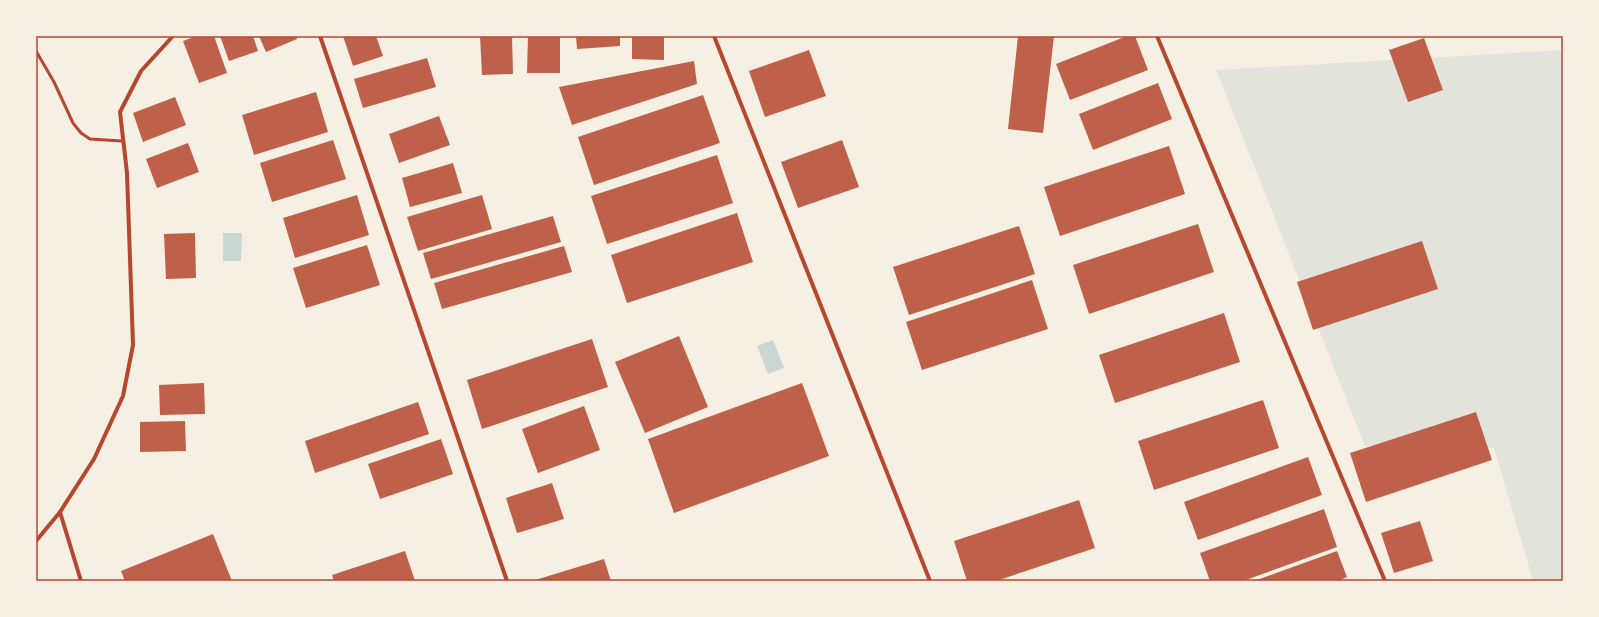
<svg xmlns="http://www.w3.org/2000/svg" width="1599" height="617" font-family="Overpass,sans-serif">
	<rect width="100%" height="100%" fill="#f6efe4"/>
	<path fill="#e2e4dc" d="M1563 50V581H1533L1494 448 1365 446 1216 70Z"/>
	<g fill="#c9d6d2">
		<path d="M223 233H242L241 261H223Z"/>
		<path d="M773 340 784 368 768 374 757 346Z"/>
	</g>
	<g fill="#bf614a">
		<path d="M197 36H214L227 73 199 83 183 41Z"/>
		<path d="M220 36H253L258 51 229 61Z"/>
		<path d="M259 36H296L297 39 266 52Z"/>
		<path d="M343 36H376L383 56 353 66Z"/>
		<path d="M480 36H512L513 74 482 75Z"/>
		<path d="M528 36H560V73H527Z"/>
		<path d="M576 36H620V46L577 49Z"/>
		<path d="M632 36H664V60L632 59Z"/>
		<path d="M1018 36H1054L1043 133 1008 129Z"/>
		<path d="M1127 36H1135L1148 70 1070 100 1056 64Z"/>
		<path d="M1424 38 1443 90 1408 102 1389 50Z"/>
		<path d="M809 50 826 96 765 117 749 71Z"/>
		<path d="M427 58 436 87 363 108 354 79Z"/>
		<path d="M694 61 697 84 572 125 559 87Z"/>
		<path d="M1158 83 1172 119 1093 150 1079 114Z"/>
		<path d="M316 92 328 132 254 155 242 115Z"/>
		<path d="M703 95 720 143 594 185 578 137Z"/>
		<path d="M175 97 186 125 143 142 133 113Z"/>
		<path d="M439 116 450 145 399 163 389 134Z"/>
		<path d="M333 140 346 179 272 202 260 163Z"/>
		<path d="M842 140 859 187 798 208 781 162Z"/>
		<path d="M188 143 199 172 157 188 146 159Z"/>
		<path d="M1169 146 1185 194 1060 236 1044 187Z"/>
		<path d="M717 155 733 203 607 244 591 196Z"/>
		<path d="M453 163 462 193 410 207 402 178Z"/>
		<path d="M357 195 369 235 295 258 283 218Z"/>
		<path d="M482 195 492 229 418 251 407 217Z"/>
		<path d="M737 213 753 262 627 303 611 255Z"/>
		<path d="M553 216 561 242 431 279 423 253Z"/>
		<path d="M1198 224 1214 272 1089 314 1073 265Z"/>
		<path d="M1019 226 1035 274 909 315 893 267Z"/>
		<path d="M195 233 196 278 166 279 164 234Z"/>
		<path d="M1422 241 1438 289 1313 330 1297 282Z"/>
		<path d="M367 245 380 285 306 308 293 268Z"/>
		<path d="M564 246 572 272 442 309 434 283Z"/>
		<path d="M1032 280 1048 329 922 370 906 322Z"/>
		<path d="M1224 313 1240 362 1115 403 1099 355Z"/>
		<path d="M679 336 708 407 645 433 615 362Z"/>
		<path d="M592 339 608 387 482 429 467 380Z"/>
		<path d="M204 383 205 414 160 415 159 385Z"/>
		<path d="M802 383 829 456 674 513 648 439Z"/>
		<path d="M1263 400 1279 448 1154 490 1138 441Z"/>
		<path d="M418 402 429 434 315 473 305 441Z"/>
		<path d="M584 406 600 450 538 473 522 429Z"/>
		<path d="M1476 412 1492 460 1366 502 1350 453Z"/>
		<path d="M185 421 186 451 140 452V422Z"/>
		<path d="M441 439 453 474 380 499 368 464Z"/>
		<path d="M1308 457 1322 495 1198 540 1184 502Z"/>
		<path d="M552 483 564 519 517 533 506 498Z"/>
		<path d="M1079 500 1095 548 996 581H967L954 541Z"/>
		<path d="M1324 509 1337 547 1243 581H1210L1200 553Z"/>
		<path d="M1420 521 1433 561 1394 573 1381 533Z"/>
		<path d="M213 534 232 581H125L121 571Z"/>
		<path d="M405 551 415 581H334L332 575Z"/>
		<path d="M1337 551 1347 577 1338 581H1254Z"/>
		<path d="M604 559 611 581H532Z"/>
	</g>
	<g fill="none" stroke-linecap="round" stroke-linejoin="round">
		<path stroke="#b5482f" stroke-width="3" d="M36 51 54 82 73 123 81 133 90 139 122 141"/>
		<g stroke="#b5482f" stroke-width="4">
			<path d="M320 36 507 581"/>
			<path d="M714 36 930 581"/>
			<path d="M1157 36 1385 581"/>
			<path d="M60 512 81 581"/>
			<path d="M36 541 60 512 94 459 123 396 133 345 127 173 120 112 141 71 173 36"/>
		</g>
	</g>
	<rect width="1599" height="617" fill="none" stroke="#f6efe4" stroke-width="74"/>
	<rect x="37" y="37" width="1525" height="543" fill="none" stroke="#b5482f" stroke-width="1.5"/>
</svg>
